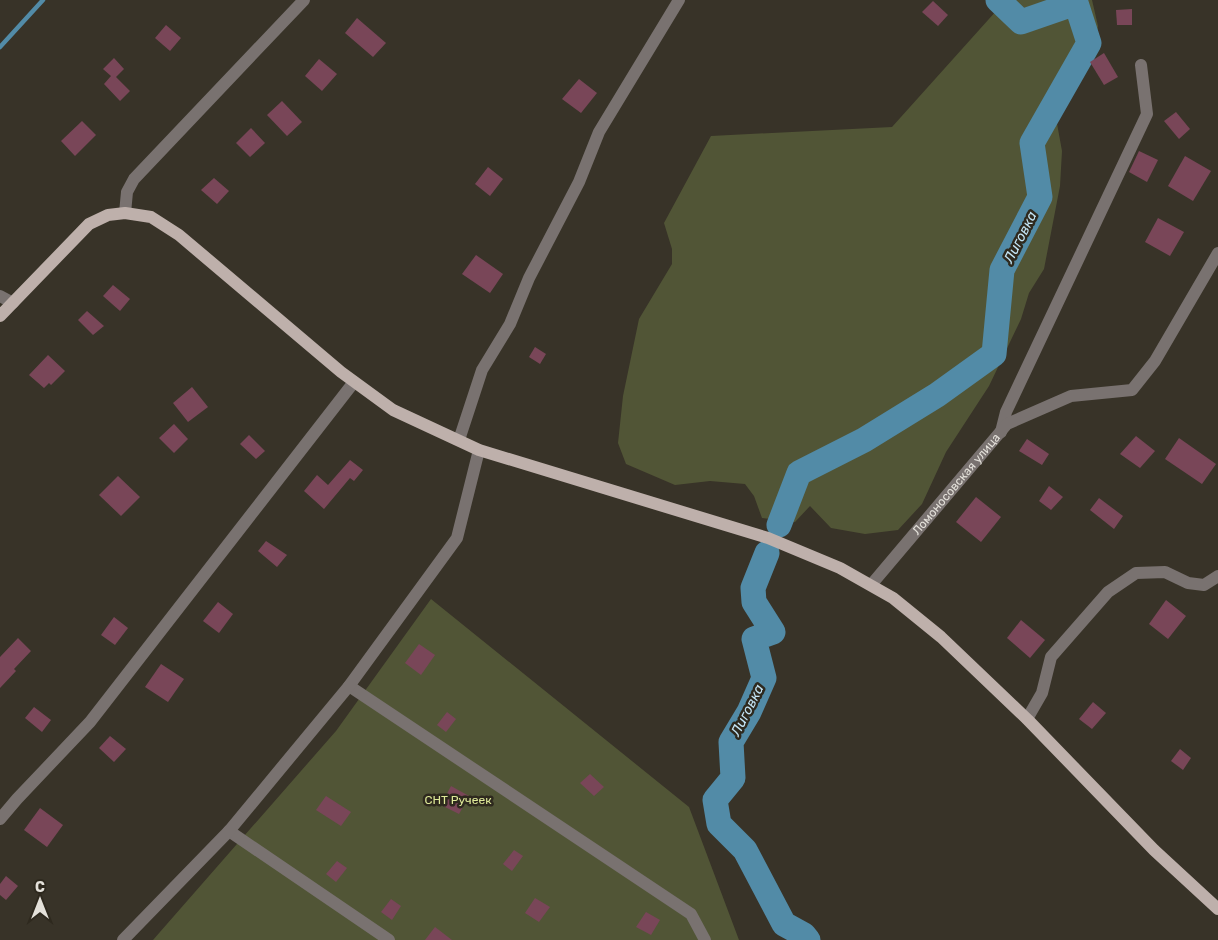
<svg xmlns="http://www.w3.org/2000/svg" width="1218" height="940" font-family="Rubik,sans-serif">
	<rect width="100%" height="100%" fill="#383328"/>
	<g fill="#515536">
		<path d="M1006 0H1092L1098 26 1097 32 1057 75 1052 96 1062 151 1060 186 1044 269 1029 293 1021 319 989 386 946 452 922 504 898 530 865 534 831 528 810 506 795 522 762 518 754 496 745 484 710 481 675 485 626 464 618 443 623 396 639 319 672 264V249L664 223 711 136 892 127Z"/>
		<path d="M431 599 689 807 739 940H153L336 731Z"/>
	</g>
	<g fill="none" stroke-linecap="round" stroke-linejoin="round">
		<path stroke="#528ba7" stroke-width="4.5" d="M0 47 43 0"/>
		<g stroke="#528ba7" stroke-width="25">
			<path d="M779 525 799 473 864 440 937 395 994 354 1002 270 1040 197 1032 143 1089 43 1076 3 1021 22 998 0"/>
			<path d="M767 553 753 588 754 602 773 632 754 639 764 678 749 712 731 742 733 778 715 800 719 824 745 850 784 924 804 935 808 940"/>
		</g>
	</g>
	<g fill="#794658">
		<path d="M933 1 948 15 938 26 922 12Z"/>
		<path d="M1132 9V25H1117L1116 10Z"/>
		<path d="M357 18 386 43 373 57 345 33Z"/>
		<path d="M166 25 181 38 170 51 155 38Z"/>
		<path d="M1104 53 1118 77 1104 85 1090 62Z"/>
		<path d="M114 58 124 69 116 77 130 91 120 101 104 84 111 76 103 69Z"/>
		<path d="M319 59 337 74 322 91 305 76Z"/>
		<path d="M579 79 597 93 581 113 562 99Z"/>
		<path d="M282 101 302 122 287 136 267 115Z"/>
		<path d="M1176 112 1190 129 1179 139 1164 121Z"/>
		<path d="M82 121 96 135 75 156 61 141Z"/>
		<path d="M251 128 265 143 250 157 236 143Z"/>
		<path d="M1139 151 1158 160 1147 182 1129 172Z"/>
		<path d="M1185 156 1211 171 1193 201 1168 186Z"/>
		<path d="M488 167 503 179 490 196 475 184Z"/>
		<path d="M214 178 229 191 217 204 201 190Z"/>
		<path d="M1158 218 1184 232 1170 256 1145 242Z"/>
		<path d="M476 255 503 274 490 293 462 274Z"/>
		<path d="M113 285 130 299 120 311 103 296Z"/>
		<path d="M87 311 104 326 93 335 78 320Z"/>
		<path d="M535 347 546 354 540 364 529 357Z"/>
		<path d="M48 355 65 371 51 385 49 383 44 388 29 375Z"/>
		<path d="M192 387 208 407 188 422 173 403Z"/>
		<path d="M174 424 188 439 174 453 159 438Z"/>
		<path d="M249 435 265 451 256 459 240 444Z"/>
		<path d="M1136 436 1155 451 1140 468 1120 454Z"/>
		<path d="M1179 438 1216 464 1202 484 1165 459Z"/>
		<path d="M1027 439 1049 454 1042 465 1019 451Z"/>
		<path d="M350 460 363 470 354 481 350 478 324 509 304 491 317 475 328 485Z"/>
		<path d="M118 476 140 497 121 516 99 495Z"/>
		<path d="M1049 486 1063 497 1051 510 1039 501Z"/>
		<path d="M976 497 1001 517 981 542 956 522Z"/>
		<path d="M1099 498 1123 516 1114 529 1090 510Z"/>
		<path d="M266 541 287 555 277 567 258 551Z"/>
		<path d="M1166 600 1186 616 1168 639 1149 624Z"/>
		<path d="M218 602 233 614 219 633 203 621Z"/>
		<path d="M114 617 128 628 115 645 101 635Z"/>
		<path d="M1021 620 1045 640 1030 658 1007 638Z"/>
		<path d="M18 638 31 651 14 669 16 671 0 688V657Z"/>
		<path d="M419 644 435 655 421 675 405 663Z"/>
		<path d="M161 664 184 679 168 702 145 687Z"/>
		<path d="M1093 702 1106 713 1092 729 1079 719Z"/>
		<path d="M34 707 51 720 42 732 25 718Z"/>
		<path d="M447 712 456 719 446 732 437 725Z"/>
		<path d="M110 736 126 749 114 762 99 748Z"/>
		<path d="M1180 749 1191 758 1183 770 1171 761Z"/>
		<path d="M590 774 604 787 594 796 580 783Z"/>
		<path d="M451 786 469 796 459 814 441 805Z"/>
		<path d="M326 796 351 812 341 826 316 810Z"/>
		<path d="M40 808 63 825 47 847 24 830Z"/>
		<path d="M514 850 523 856 512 871 503 864Z"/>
		<path d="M337 861 347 868 336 882 326 874Z"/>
		<path d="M6 876 18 886 6 900 0 895V884Z"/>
		<path d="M535 898 550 907 539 922 525 913Z"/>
		<path d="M391 899 401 906 392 920 381 912Z"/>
		<path d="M646 912 660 920 651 935 636 927Z"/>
		<path d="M435 927 452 940H425Z"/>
	</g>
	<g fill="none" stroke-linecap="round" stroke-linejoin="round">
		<g stroke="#797270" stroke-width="12">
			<path d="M125 213 127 192 134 179 304 0"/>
			<path d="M0 296 13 303"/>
			<path d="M1001 432 1006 412 1147 114 1141 65"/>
			<path d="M459 440 482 370 510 324 529 278 579 182 599 132 679 0"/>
			<path id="s1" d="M871 585 1007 424 1071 396 1132 390 1155 361 1218 253"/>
			<path d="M349 686 691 914 705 940"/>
			<path d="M1027 719 1042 693 1051 657 1108 592 1136 573 1165 572 1188 583 1204 585 1218 576"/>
			<path d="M0 819 17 799 90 722 354 382"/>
			<path d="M229 831 389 940"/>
			<path d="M123 940 229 831 349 686 457 538 479 450"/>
		</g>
		<path stroke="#beb0ab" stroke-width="12" d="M0 316 89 224 108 215 125 213 151 217 179 235 341 372 393 410 479 450 768 538 840 568 893 598 941 637 1028 720 1154 850 1218 909"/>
	</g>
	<g text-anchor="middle" stroke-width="5" stroke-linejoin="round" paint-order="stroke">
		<g font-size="12" fill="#e4e1da" stroke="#2e291e">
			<text dy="4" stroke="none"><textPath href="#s1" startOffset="132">Ломоносовская улица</textPath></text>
		</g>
		<g font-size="12" fill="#dfea99" stroke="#2e291e">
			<text x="458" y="804">СНТ Ручеек</text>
		</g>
		<g font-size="14" font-style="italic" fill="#c4e5f6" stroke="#2e291e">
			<text transform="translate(1020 237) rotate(-63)" y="5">Лиговка</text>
			<text transform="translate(747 710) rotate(-63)" y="5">Лиговка</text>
		</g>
	</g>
	<g transform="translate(40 900)" stroke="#2e291e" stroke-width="4" paint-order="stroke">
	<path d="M0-4L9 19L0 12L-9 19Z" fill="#e4e1da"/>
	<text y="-8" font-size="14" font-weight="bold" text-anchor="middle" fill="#e4e1da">С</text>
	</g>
</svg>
